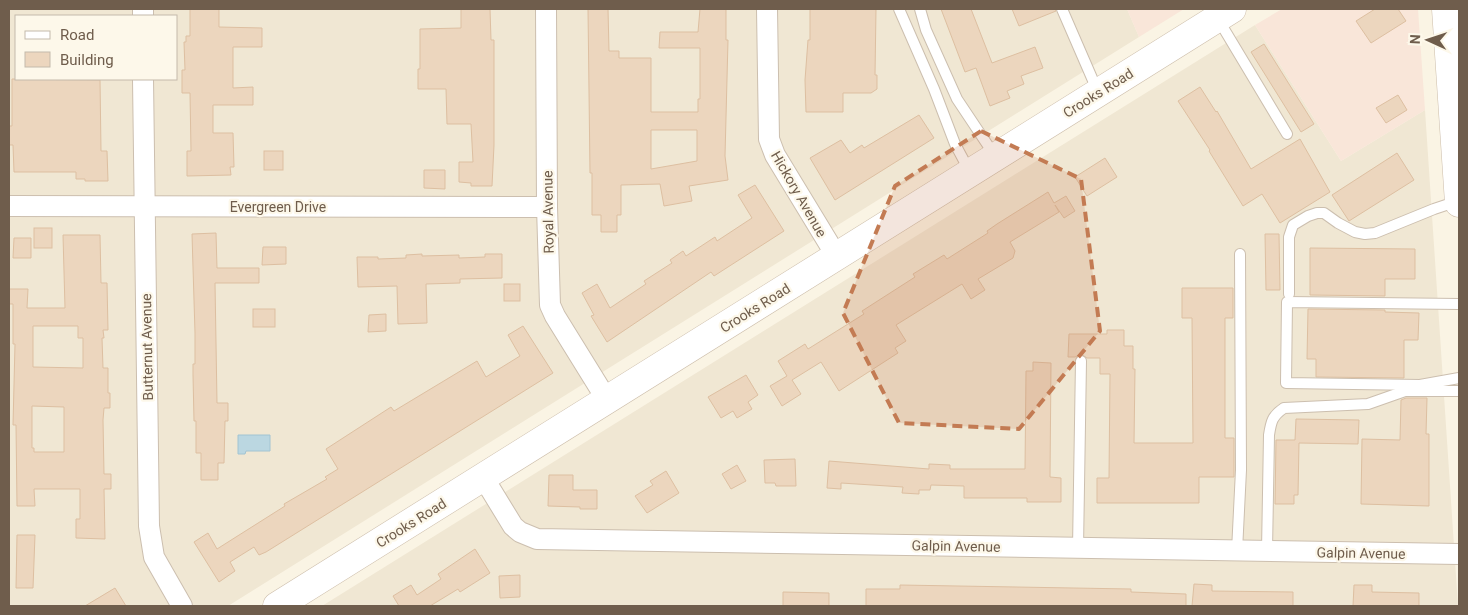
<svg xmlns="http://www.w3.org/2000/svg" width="1468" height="615" font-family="Roboto,sans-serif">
	<rect width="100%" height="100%" fill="#faf4e4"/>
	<g fill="#f0e7d3" fill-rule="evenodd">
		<path d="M9 9H1127L1139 37 228 606H9ZM16 16H176V79H16Z"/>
		<path d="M1255 25 1341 161 1425 110 1458 606H322Z"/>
	</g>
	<g fill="#f9e6d9">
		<path d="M1127 9H1184L1139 37Z"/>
		<path d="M1282 9H1418L1425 110 1341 161 1255 25Z"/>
	</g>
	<path fill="#bbd7e1" stroke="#a2c4d2" d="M238 435H270V451H246L245 454H238Z"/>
	<g fill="#ecd6be" stroke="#ddbfa1" fill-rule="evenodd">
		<path d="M190 9H219V27L262 28V47H233V88L253 87V105H213V133H233L234 167H230L231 175 187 176V151H191L190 93H182V70H185L184 42H186V36H190Z"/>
		<path d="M461 9H490L491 40H494V145L492 186H471V183L459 182V162H473L471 124H447L446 89H418V69H420V29L461 28Z"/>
		<path d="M588 9H608L609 51H619V58H651V112H698V99H700V48H659L660 32H698L700 9H726V40H728L725 156 728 180 689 186 692 201 664 206 660 184 621 185V215H617V232H601V215H592V173H590ZM651 130H697V161L651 169Z"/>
		<path d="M810 9H876L875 75H877V89L871 93H843V112H806L805 80 808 40H810Z"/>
		<path d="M941 9H971L992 63 1035 47 1043 68 1021 76 1024 84 1007 91 1010 98 990 106 976 68 965 72Z"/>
		<path d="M1012 9H1055L1056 11 1019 26Z"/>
		<path d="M1375 9H1398L1406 21 1371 43 1356 21Z"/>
		<path d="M1264 44 1314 124 1301 132 1251 52Z"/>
		<path d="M12 79 100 80 101 151H107L108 181H85V179H76V172H14L13 145H9V126H12Z"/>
		<path d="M1200 87 1216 112 1217 111 1251 169 1300 139 1330 192 1280 223 1262 194 1243 206 1209 151 1210 150 1178 101Z"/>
		<path d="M1398 95 1407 110 1386 123 1376 108Z"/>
		<path d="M919 115 934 138 835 200 810 158 841 140 850 153 862 145 864 148Z"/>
		<rect x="264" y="151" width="19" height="19"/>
		<path d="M1397 153 1414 180 1349 221 1332 195Z"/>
		<path d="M1105 158 1117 177 1087 196 1075 177Z"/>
		<path d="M424 170H445V189L424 188Z"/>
		<path d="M755 185 784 231 714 276 711 272 607 342 591 316 594 315 582 293 597 284 610 308 646 284 644 281 672 263 670 260 683 251 686 256 715 237 717 241 752 218 738 195Z"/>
		<path d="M1048 192 1054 203 1066 196 1075 211 1064 218 1055 205 1059 212 1010 242 1015 251 1013 258 978 279 985 290 971 299 962 284 896 325 906 341 895 348 898 353 839 391 821 362 792 380 801 394 782 406 770 386 787 376 778 361 805 344 808 349 864 314 862 311 915 277 913 274 944 255 947 259 988 233 987 231 997 224Z"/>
		<rect x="34" y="228" width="18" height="20"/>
		<path d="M216 233 217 268H259V283H215L217 403H228V421H225L224 463H218V480H201V453H196V421H194L193 375V364H195V333L192 234Z"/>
		<path d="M1265 234H1279L1280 290H1266Z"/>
		<path d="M63 235H100L101 283H107L108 330H103L104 338H102L103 368H108V393H110V408H104L103 420 104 474H111V489H104L105 539 76 538V519H80V489H34L35 506H17L16 425H13L15 344H13V304H9V289H28L27 308H65ZM33 326H78V338H83V368L33 367ZM32 406 64 407V452H34V448H32Z"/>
		<path d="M14 238H31V258H13Z"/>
		<path d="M263 247H286V264L262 265Z"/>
		<path d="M1310 248 1415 249V279H1385V296L1310 295Z"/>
		<path d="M422 254V256L459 255V258L485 257V254H502V278L460 279V283L426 284 427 323 398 324 397 286 358 287 357 257H378V259L406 258V255Z"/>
		<rect x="504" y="284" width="16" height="17"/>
		<path d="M1182 288H1233V318H1225V438H1234V477H1199V503H1097V478H1109L1110 374H1100V358H1087L1081 354 1075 357H1068L1069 334H1107V330H1124V346H1133V369H1135L1134 443H1193L1192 318H1182Z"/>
		<rect x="253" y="309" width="22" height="18"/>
		<path d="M1308 309 1385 310V312L1419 313 1418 340H1404V378L1316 377V359H1307Z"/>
		<path d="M386 314V331L368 332 369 315Z"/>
		<path d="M523 326 553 373 266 552 259 555 254 547 230 562 235 571 219 582 194 542 208 533 217 549 285 506 284 504 327 479 325 477 338 469 326 449 391 407 394 411 477 361 486 377 520 356 508 335Z"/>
		<path d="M1033 362 1051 363 1050 477 1061 478V502H1027V498H964V486L931 485 930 490H919V494L902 493 903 487 841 483V489L827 488 829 461 929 469V464L950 465V469H1025L1026 371H1033Z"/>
		<path d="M746 375 758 395 748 402 752 409 737 418 733 411 721 418 708 397Z"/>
		<path d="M1406 398H1427L1426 434H1429V506L1361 504 1362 439 1400 440 1401 400Z"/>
		<path d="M1296 419 1359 420 1358 444 1299 443 1298 495H1294V504H1275L1276 440H1295Z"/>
		<path d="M795 459 796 486H776L775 483H765L764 460Z"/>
		<path d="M737 465 746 481 731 489 722 474Z"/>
		<path d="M666 471 679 493 647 513 635 496 653 485 650 481Z"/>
		<path d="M549 475H573V490H597V509H580V507L548 506Z"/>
		<path d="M17 535H35L33 588H16Z"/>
		<path d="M475 549 490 573 460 592 458 589 430 606H399L393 596 411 585 417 595 441 579 438 574Z"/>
		<path d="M520 575V597L500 598 499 576Z"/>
		<path d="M1194 584 1212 585V591L1293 592V606H1192Z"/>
		<path d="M900 585 1131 589V592L1186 594V606H866V589H900Z"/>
		<path d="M1354 585H1372V592L1419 593V606H1353Z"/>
		<path d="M115 588 126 606H85Z"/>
		<path d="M783 592 829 593V606H783Z"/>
	</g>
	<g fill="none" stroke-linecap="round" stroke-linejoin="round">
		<defs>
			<g id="lane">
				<path d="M899 9 934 89 955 144 970 172"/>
				<path d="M920 9 926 30 957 99 995 156"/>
				<path d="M1062 9 1098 92"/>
				<path d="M1218 19 1287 134"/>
				<path d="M1289 294V237L1293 225 1308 216 1317 213H1324L1338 223 1355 232 1365 234 1375 233 1434 209 1458 201"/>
				<path d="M1459 304 1287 302 1286 383 1420 385 1459 378"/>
				<path d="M1078 548 1081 361"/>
				<path d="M1237 551 1241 470 1240 254"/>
				<path d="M1267 551 1269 435C1271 422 1272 416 1284 408L1368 404 1405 391H1459"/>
			</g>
			<g id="street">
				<path d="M143 9V16"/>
				<path d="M546 9 547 207 550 305 555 316 607 400"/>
				<path d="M767 9 769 139 775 155 837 257"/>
				<path d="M143 79 149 526 154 557 182 606"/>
				<path d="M9 206 547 207"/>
				<path d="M483 477 513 526 520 532 537 539 1459 554"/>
			</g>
			<g id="secondary">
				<path d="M1446 9 1459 203"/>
				<path d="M277 606 1232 9"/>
			</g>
		</defs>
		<use href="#lane" stroke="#ccbfaf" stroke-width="12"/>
		<use href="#street" stroke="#ccbfaf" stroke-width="22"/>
		<use href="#secondary" stroke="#ccbdaa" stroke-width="29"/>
		<use href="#lane" stroke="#fff" stroke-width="10"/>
		<use href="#street" stroke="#fff" stroke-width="20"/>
		<use href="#secondary" stroke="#fff" stroke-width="28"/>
	</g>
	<path fill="#c37b53" fill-opacity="0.2" stroke="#c37b53" stroke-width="4" stroke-dasharray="10 6" stroke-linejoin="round" d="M981 131 1081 179 1100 331 1019 429 899 423 843 313 895 186Z"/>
	<g text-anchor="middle" stroke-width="4.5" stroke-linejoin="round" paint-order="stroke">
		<g font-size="14" fill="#6f5d4c" stroke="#fdf8ea">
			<text transform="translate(1098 93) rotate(-32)" y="5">Crooks Road</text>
			<text transform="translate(799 194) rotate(60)" y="5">Hickory Avenue</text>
			<text x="278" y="212">Evergreen Drive</text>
			<text transform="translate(548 212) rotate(-91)" y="5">Royal Avenue</text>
			<text transform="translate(755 308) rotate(-32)" y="5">Crooks Road</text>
			<text transform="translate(147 347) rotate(-91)" y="5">Butternut Avenue</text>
			<text transform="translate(411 523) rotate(-32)" y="5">Crooks Road</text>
			<text transform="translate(956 546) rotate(1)" y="5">Galpin Avenue</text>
			<text transform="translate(1361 553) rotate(1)" y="5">Galpin Avenue</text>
		</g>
	</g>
	<rect width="1468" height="615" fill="none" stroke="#6f5d4c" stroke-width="20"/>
	<rect x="15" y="15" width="162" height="65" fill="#fdf8ea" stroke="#c4baab"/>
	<rect x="25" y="31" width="25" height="8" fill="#ffffff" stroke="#c4baab"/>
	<text x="60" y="40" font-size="15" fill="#6f5d4c">Road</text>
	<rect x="25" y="52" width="25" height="15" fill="#ecd6be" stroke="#c4baab"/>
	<text x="60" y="65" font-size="15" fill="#6f5d4c">Building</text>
	<g transform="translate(1428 40) rotate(273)" stroke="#fdf8ea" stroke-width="4" paint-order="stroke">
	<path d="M0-4L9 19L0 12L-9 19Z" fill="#6f5d4c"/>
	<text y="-8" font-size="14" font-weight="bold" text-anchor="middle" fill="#6f5d4c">N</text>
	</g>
</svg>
